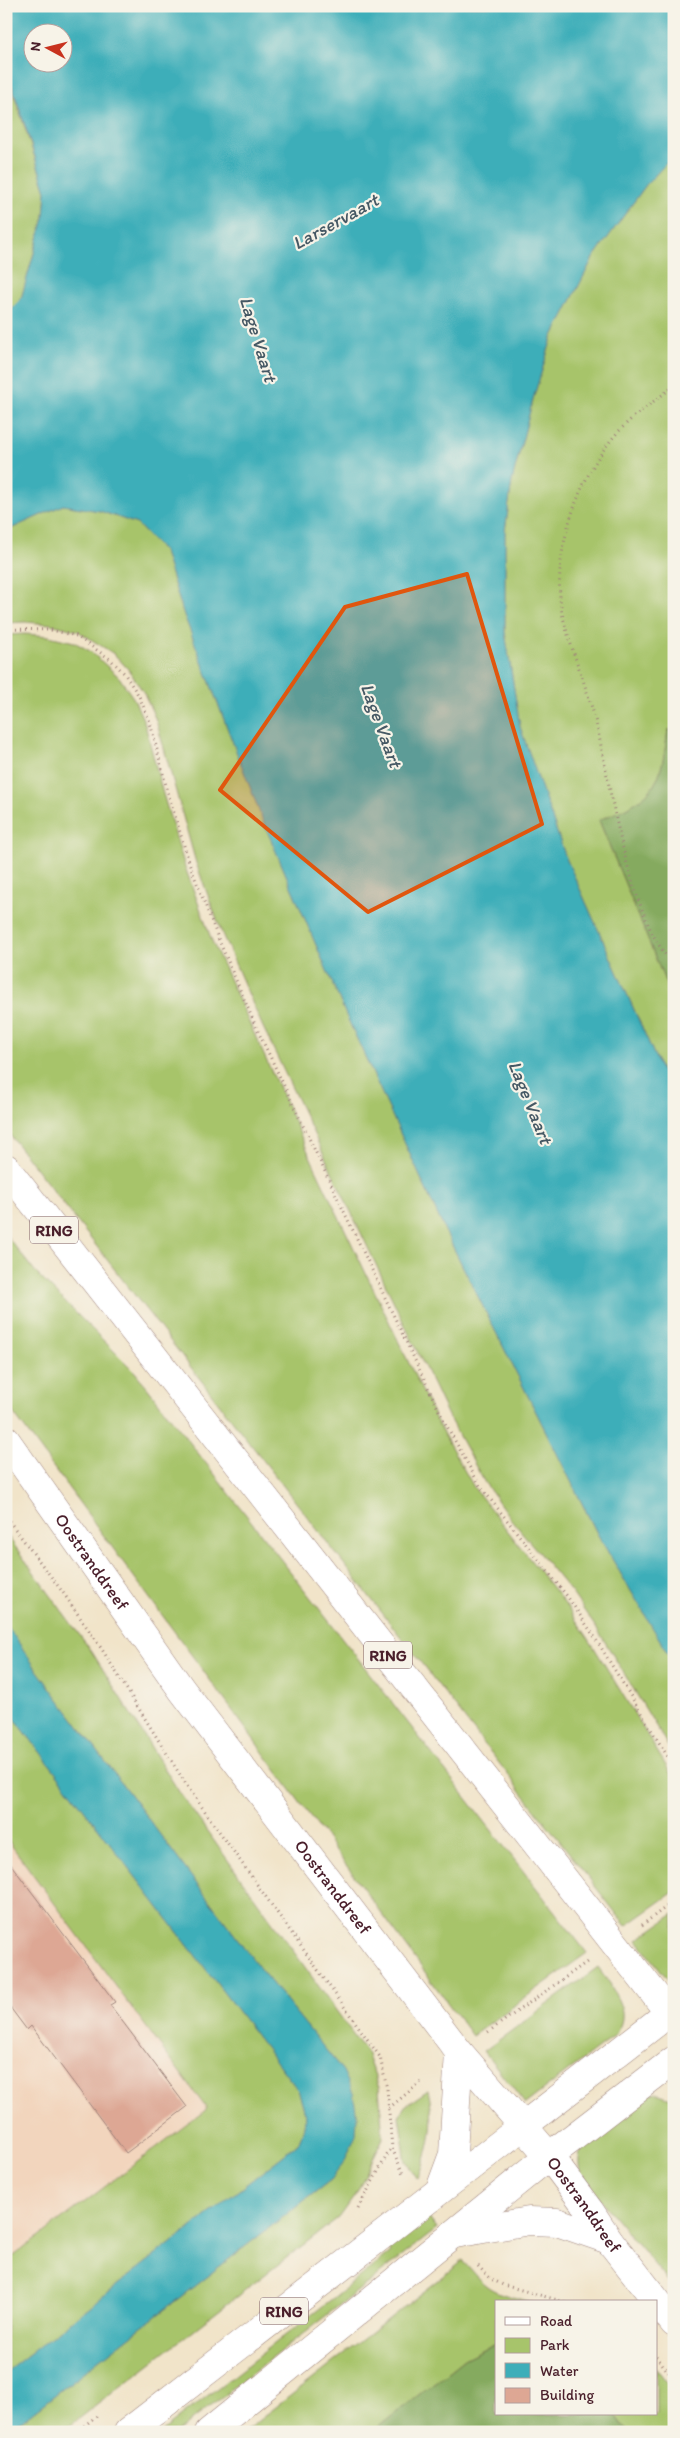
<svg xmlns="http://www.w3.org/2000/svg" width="680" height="2438" font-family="Itim,sans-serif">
	<rect width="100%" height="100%" fill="#f7f3e8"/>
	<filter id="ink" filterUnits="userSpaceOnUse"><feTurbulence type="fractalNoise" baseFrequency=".02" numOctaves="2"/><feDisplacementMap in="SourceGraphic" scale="10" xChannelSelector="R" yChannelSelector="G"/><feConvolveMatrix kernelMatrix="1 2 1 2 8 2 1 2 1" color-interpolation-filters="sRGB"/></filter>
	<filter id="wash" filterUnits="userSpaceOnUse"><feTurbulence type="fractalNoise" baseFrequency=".0096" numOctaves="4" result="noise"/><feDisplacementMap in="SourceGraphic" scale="20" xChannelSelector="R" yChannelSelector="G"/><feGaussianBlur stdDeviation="1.12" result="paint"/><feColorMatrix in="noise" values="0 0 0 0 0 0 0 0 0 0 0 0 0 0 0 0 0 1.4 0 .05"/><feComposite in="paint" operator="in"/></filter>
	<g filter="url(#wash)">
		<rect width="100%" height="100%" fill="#f1e4c9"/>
		<path fill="#f2d5bd" d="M6 1800 255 2117 6 2311Z"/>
		<g fill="#a7c46b" stroke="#78724b">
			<path d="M6 71 46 191 44 218 21 299 6 316Z"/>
			<path d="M674 155V730H668C660 790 655 797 599 820L674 1003V1099L566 858 520 727 505 632V531L512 481 533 399 552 338 593 258 646 185Z"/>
			<path d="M63 505 100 511 137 524 164 552 184 615 263 821 346 1015 446 1233 598 1535 674 1664V1756L599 1632 572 1593 510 1518 485 1483 449 1418 262 1025 223 936 196 863 156 720 144 693 128 669 114 654 78 631 51 624 25 622 6 623V531Z"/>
			<path d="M25 634 49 636 74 642 90 651 119 677 134 699 145 724 163 794 185 867 212 941 315 1167 438 1424 475 1489 562 1600 589 1639 674 1779V1892L626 1926 6 1130V635Z"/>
			<path d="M6 1235 35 1272 135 1372 587 1953 472 2036 6 1403Z"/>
			<path d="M6 1534 92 1652 181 1795 366 2052 379 2088 383 2138 357 2192 338 2218 62 2432H7L332 2179 343 2071 261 1970 37 1670 6 1624Z"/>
			<path d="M6 1707 298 2090C306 2113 308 2121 298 2144L6 2372V2262L207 2109 6 1838Z"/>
			<path d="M674 1914V1987L637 1940Z"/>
			<path d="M598 1967 611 1985V1987C622 2006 628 2017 614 2036L525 2104 484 2051Z"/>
			<path d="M428 2090C436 2122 430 2149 418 2179L406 2162 399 2116 405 2106Z"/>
			<path d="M656 2093 674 2099V2288L586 2183C580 2174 577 2164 580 2153 586 2137 632 2106 648 2095Z"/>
			<path d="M428 2217 437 2229 177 2432H161L391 2253 389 2248Z"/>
			<path d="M463 2261C489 2293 493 2292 532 2302H496V2343L464 2359 372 2432H244Z"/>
			<path d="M656 2368 674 2391V2432H628L615 2414H656Z"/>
		</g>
		<g fill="#85aa5f" stroke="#686445">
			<path d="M668 730H674V1003L599 820C655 797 660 789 668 730Z"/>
			<path d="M496 2343V2414H615L628 2432H372L464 2359Z"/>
		</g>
		<g fill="#3eaeb9" stroke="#446672" fill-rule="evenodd">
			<path d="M6 6H674V155L646 185 593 258 552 338 533 399 512 481 505 531V632L520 727 566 858 674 1099V1664L598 1535 446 1233 346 1015 263 821 184 615 164 552 137 524 100 511 63 505 6 531V316L21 299 44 218 46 191 6 67ZM32 32H62V62H32Z"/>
			<path d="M6 1624 37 1670 261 1970 343 2071 353 2093 357 2116 356 2135 345 2160 332 2179 7 2432 6 2372 298 2144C308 2121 306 2113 298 2090L6 1707Z"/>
		</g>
		<g id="blocks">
			<path fill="#dda794" d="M6 1858 115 2002 110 2005 187 2107 126 2153 31 2026 27 2030 6 2002Z"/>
		</g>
	</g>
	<g filter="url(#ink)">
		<use href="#blocks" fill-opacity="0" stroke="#9e827a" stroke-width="1"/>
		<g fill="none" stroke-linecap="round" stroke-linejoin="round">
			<defs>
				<g id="primary">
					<path d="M6 1168 674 2019"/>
					<path id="s1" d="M6 1440 182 1690 459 2052 549 2156 590 2211 609 2240 674 2323"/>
					<path d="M440 2189 453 2154 459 2052"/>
					<path d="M455 2234 529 2221 557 2222 609 2240"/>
					<path d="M128 2432 669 2013"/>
					<path d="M209 2432 549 2156 674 2060"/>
				</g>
			</defs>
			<use href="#primary" stroke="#9e827a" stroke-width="29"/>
			<g stroke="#9e827a" stroke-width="3" stroke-dasharray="1 4" stroke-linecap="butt">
				<path d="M674 386C656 400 636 413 621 429 579 471 549 558 563 617 573 657 591 696 599 736 613 803 623 870 652 933 658 945 667 956 674 968"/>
				<path d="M6 629 51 630 76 636 110 659 124 673 139 696 150 722 168 793 190 865 218 938 256 1027 444 1421 480 1486 567 1596 594 1636 674 1767"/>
				<path d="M6 1517 64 1594 101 1648 189 1789 380 2057 387 2089 392 2148 404 2176"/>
				<path d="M642 1925 674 1901"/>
				<path d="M488 2032 587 1962"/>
				<path d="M389 2108 421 2082"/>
				<path d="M358 2208 391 2148"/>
				<path d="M478 2266 491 2279 503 2285 565 2302"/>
				<path d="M656 2356 674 2379"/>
				<path d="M76 2432 97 2416"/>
			</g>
			<use href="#primary" stroke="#fff" stroke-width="28"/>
		</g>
	</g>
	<path fill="#e0560e" fill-opacity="0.2" stroke="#e0560e" stroke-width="4" stroke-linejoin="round" d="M467 574 542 824 368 912 220 790 345 607Z"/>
	<g text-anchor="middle" stroke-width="4.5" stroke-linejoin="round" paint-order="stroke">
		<g fill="#f7f3e8" stroke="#7e5f64" stroke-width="1">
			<rect x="30" y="1216.5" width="48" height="27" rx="4"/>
			<rect x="364" y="1641.5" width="48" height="27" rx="4"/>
			<rect x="260" y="2297.5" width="48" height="27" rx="4"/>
		</g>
		<g font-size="16" font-weight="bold" fill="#4a1f2b">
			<text x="54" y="1236">RING</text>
			<text x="388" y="1661">RING</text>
			<text x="284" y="2317">RING</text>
		</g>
		<g font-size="18" fill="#4a1f2b" stroke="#f7f3e8">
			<text dy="6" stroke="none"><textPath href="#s1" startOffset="149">Oostranddreef</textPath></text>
			<text dy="6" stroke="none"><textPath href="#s1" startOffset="554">Oostranddreef</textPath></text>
			<text dy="6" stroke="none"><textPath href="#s1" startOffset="959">Oostranddreef</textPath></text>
		</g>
		<g font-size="19" font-style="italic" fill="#455864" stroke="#f7f3e8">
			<text transform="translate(335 221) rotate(-29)" y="7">Larservaart</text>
			<text transform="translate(259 339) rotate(73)" y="7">Lage Vaart</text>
			<text transform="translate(382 725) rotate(70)" y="7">Lage Vaart</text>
			<text transform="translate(531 1102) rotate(68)" y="7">Lage Vaart</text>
		</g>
	</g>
	<rect width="680" height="2438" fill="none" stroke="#f7f3e8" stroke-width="25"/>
	<rect x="495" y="2300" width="162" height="115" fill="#f7f3e8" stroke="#b29e9c"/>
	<rect x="505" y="2317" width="25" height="8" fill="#ffffff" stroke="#b29e9c"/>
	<text x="540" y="2326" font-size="15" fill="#4a1f2b">Road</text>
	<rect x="505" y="2338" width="25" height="15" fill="#a7c46b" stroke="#b29e9c"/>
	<text x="540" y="2350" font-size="15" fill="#4a1f2b">Park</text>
	<rect x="505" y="2363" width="25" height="15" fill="#3eaeb9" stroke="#b29e9c"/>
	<text x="540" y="2376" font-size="15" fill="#4a1f2b">Water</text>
	<rect x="505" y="2388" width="25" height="15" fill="#dda794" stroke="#b29e9c"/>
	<text x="540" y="2400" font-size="15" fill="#4a1f2b">Building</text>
	<g transform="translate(48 48) rotate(277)"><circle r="24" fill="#f7f3e8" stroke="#b29e9c"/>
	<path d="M0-4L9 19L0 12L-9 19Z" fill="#c8321e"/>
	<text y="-8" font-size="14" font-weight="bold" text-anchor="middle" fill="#4a1f2b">N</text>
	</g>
</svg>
